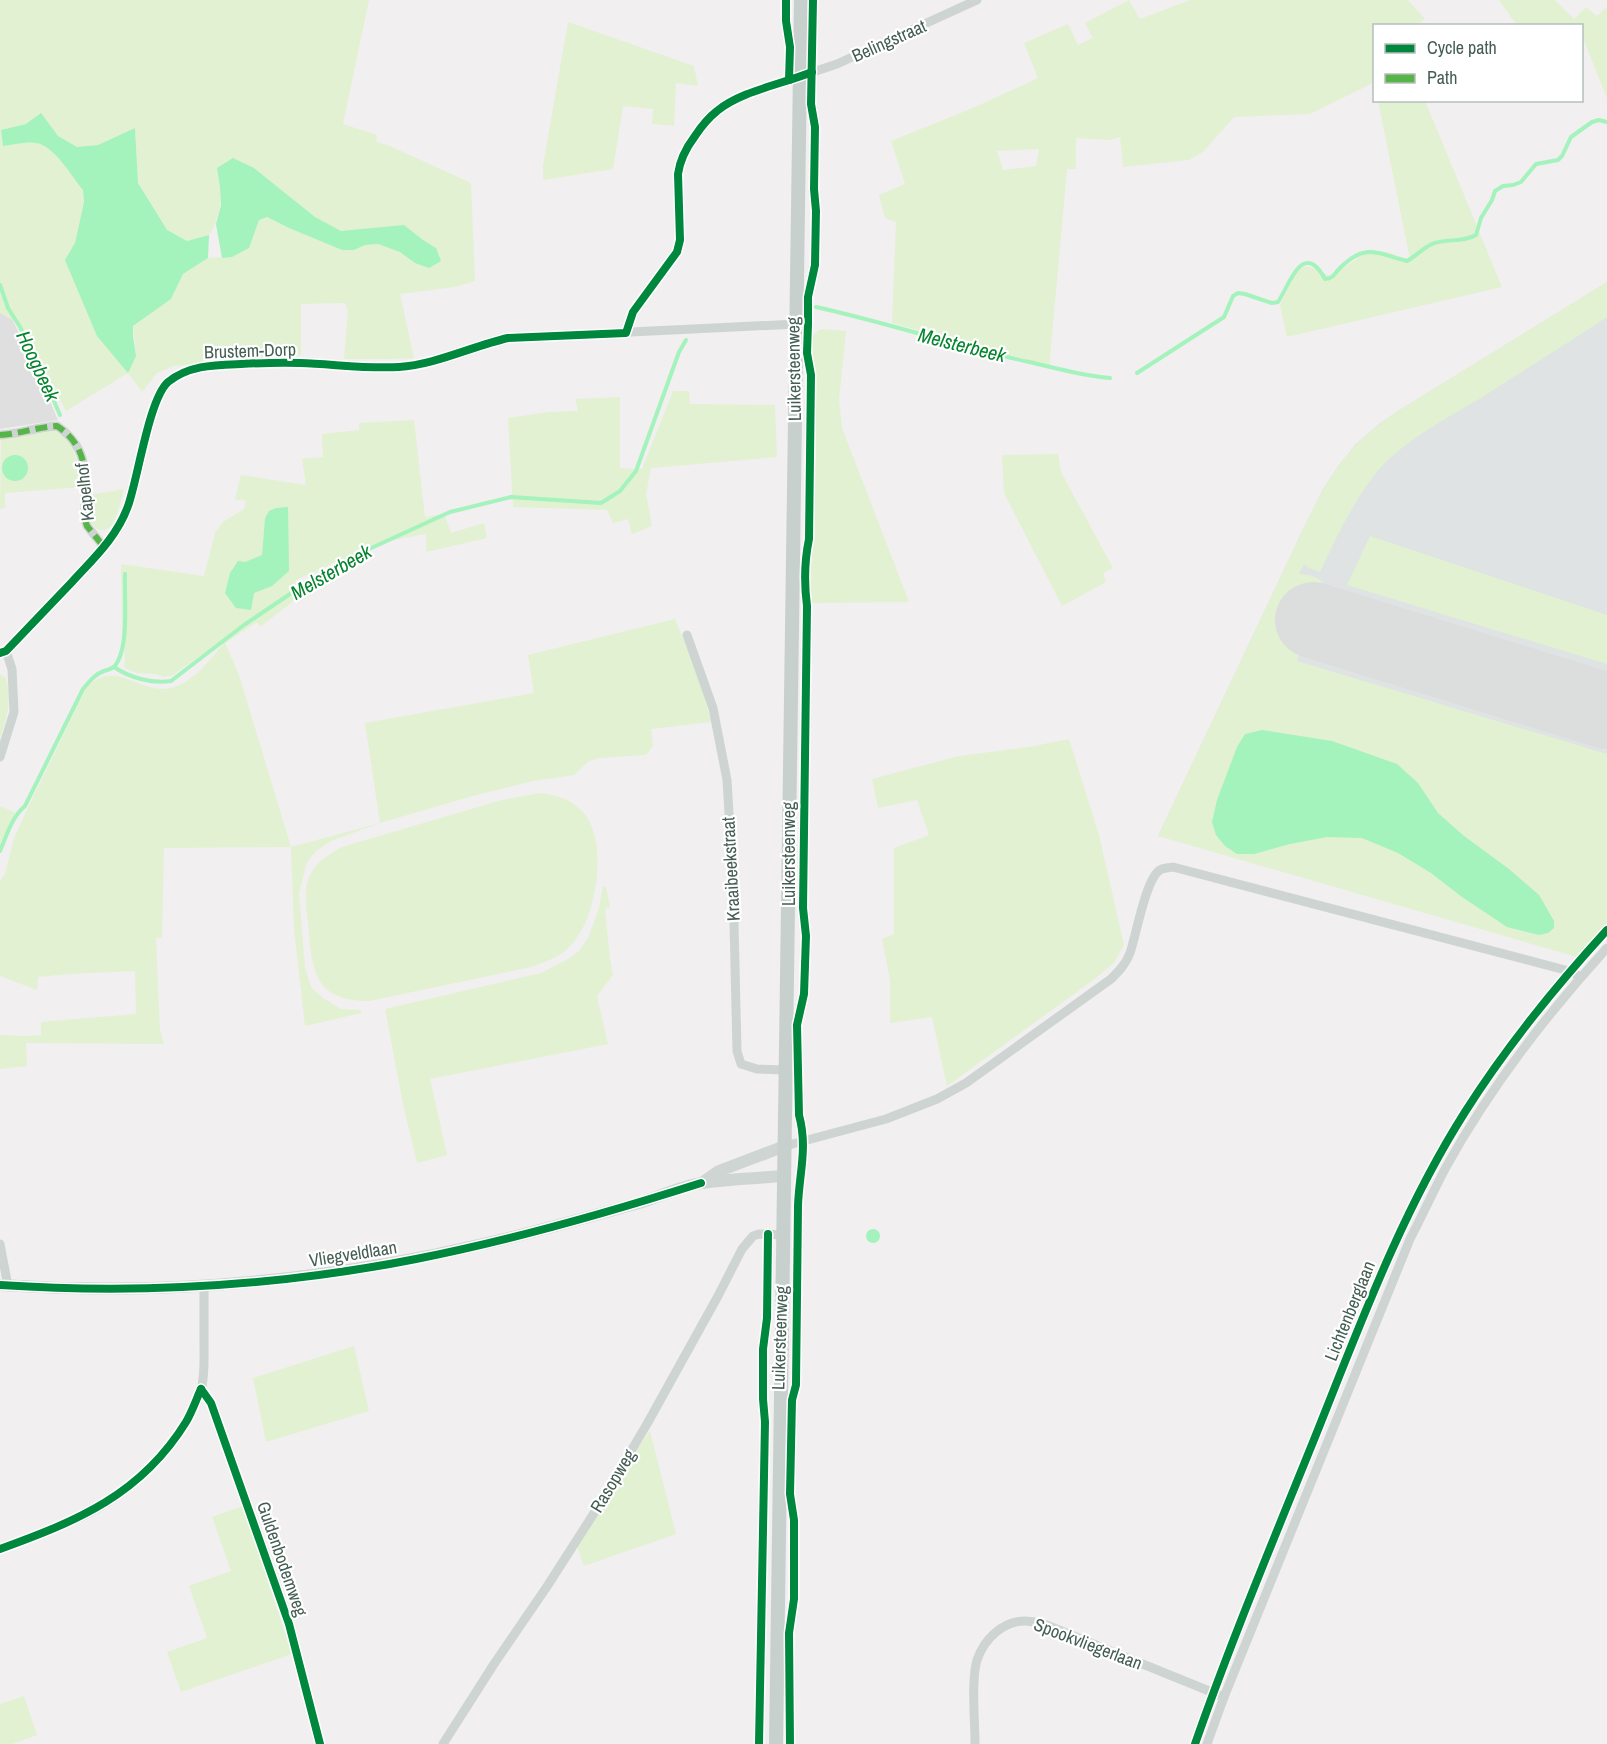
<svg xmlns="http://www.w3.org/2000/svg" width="1607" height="1744" font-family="'Archivo Narrow',sans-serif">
	<rect width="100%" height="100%" fill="#f1eff0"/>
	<path fill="#dfdfe0" d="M0 293 8 311 25 345 58 420 0 429Z"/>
	<path fill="#dfe3e3" d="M1607 282V921L1158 836 1305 525 1323 489 1338 466 1356 444 1379 424 1398 411Z"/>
	<g fill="#e2f1d2" fill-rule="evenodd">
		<path d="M0 0H369L343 124 377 135 376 142 390 146 471 183 475 281 455 287 400 294 414 358 392 359H344L348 311 345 303 301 304V355L174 366 157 373 142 392 128 373 66 411 20 324 0 313ZM41 114 58 136 77 147 98 145 135 128 138 183 167 231 187 241 209 235C223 213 222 194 217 168H254L315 217 341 231 404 226 423 240 436 248 415 263 400 252 378 244 365 245 354 250H342L289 228 267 217 259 220 249 248 232 257 208 258 183 274 171 299 133 326 136 356 112 352 97 336 75 243 84 202 83 190C71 176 55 147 37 143 29 141 11 145 3 146L1 130 26 124Z"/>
		<path d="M1129 0 1140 19 1190 0H1408L1425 19 1416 25 1374 26V85L1373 83 1310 114 1234 117 1203 152 1189 160 1123 167 1120 137 1110 140 1076 138V169H1067L1049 369 1033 361 892 323 896 222 885 218 879 195 905 184 891 141 973 108 1038 78 1024 43 1068 24 1078 45 1093 38 1085 23ZM1039 149 1036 166 1003 170 997 151Z"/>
		<path d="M1499 0H1555L1574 19 1586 7 1597 16 1607 7V98L1582 36V26L1517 25Z"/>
		<path d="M568 22 694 66 698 86 676 83 674 126 652 124 653 109 623 106 613 169 543 180V166Z"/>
		<path d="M1378 101H1425L1502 287 1287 337 1280 305 1295 276 1303 267C1314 265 1321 273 1332 276 1350 266 1363 248 1387 252 1395 254 1402 258 1410 259Z"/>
		<path d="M1607 282V317C1566 344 1525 370 1484 396 1448 418 1403 440 1376 473 1352 503 1336 538 1320 572L1309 568 1304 564 1299 574C1309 575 1315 575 1322 582L1297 661 1607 754V922L1577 957 1158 836 1305 525C1331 472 1348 445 1398 411Z"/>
		<path d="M821 329 846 331 839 400 842 428 909 602 810 603 813 382 809 338Z"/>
		<path d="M673 391H689L690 404 775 405 777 457 651 468 646 494 652 526 632 534 628 519 613 523 607 510 513 507 508 418 549 412 578 411 575 399 620 397V468L642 469Z"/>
		<path d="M414 420 425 517 444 514 451 533 484 523 487 538 426 552V534L377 543 296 580 291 591 296 599 260 627 257 622 225 643 239 675 291 847 380 823 365 723 534 693 528 655 675 619 702 686 711 722 651 729 653 746 646 755 599 758 589 761 574 775 533 781 476 795 380 823 331 841 316 851 307 862 299 893 305 968 311 987 323 998 341 1009 361 1010V1013L305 1026 294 929 291 847 164 848 162 938H156L160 1030 164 1044 26 1043 27 1066 0 1069V1035L25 1036 41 1035V1022L136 1014 135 971 70 974 38 977 37 990 0 976V881L5 874 14 838 24 816 86 688C117 656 140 698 174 687 194 681 210 660 223 644L201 655 173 675 164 677 156 674 137 673 124 668 125 658 122 635 121 564 204 576 215 533 223 522 244 509 246 501 235 499 241 475 306 485 302 459 323 457 322 434 359 430V423ZM276 508 254 593H225L233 567 262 555 265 518 269 511Z"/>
		<path d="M52 430C76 439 78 464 81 487L5 493V508L0 509 1 439Z"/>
		<path d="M1058 454 1061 472 1113 568 1103 573 1106 582 1062 606 1004 493 1002 455Z"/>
		<path d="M124 489C121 499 119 511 114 521 108 534 94 533 90 519 89 511 90 502 90 495Z"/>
		<path d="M1370 536 1607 615V664L1347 585Z"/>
		<path d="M0 674 6 678C12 701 7 717 0 739Z"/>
		<path d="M1069 739 1099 835 1124 945 1114 963 1092 981 947 1086 932 1017 890 1023V980L882 939 894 934V848L929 835 917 800 878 808 872 779 959 756 1029 747Z"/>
		<path d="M540 793C555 795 571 799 582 811 610 839 597 923 568 948 558 958 544 962 531 967L369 1001C313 1001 312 969 308 923 306 906 303 888 311 873 318 860 330 854 342 847L502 800Z"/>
		<path d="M0 806 16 813 11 820 0 846Z"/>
		<path d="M603 886 606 887 610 907 605 909 610 958 613 975 597 996 608 1044 430 1079 447 1155 417 1163 403 1104 385 1009 541 973 570 958 579 951 588 938 599 908Z"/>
		<path d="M354 1346 369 1411 266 1442 253 1378Z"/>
		<path d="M650 1431 676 1534 584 1566 577 1546 628 1462Z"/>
		<path d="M243 1506 292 1654 181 1692 167 1652 207 1638 189 1586 231 1571 212 1517Z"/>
		<path d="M24 1696 37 1735 12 1744H0V1704Z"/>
	</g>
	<g fill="#a4f2bc">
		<path d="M41 113 58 136 77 147 98 145 135 128 138 183 167 230 187 241 209 235 208 258 183 274 171 299 133 326V336L136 356 128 373 97 336 65 260 75 243 84 202 83 190C71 176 55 146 36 143 29 141 11 145 3 146L1 130 26 124Z"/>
		<path d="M233 158 254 168 315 217 341 231 404 225 423 240 436 248 441 261 429 268 415 263 400 252 378 244 365 245 354 250H342L289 228 267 217 259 220 249 248 232 257 222 258 216 224 221 205 220 187 217 168Z"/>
		<circle cx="15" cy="468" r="13"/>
		<path d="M288 507 289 571 272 586 254 593 251 610 236 608 225 593 230 573 238 561 245 562 262 555 265 518 269 511 276 508Z"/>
		<path d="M1262 730 1332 741 1397 764 1418 783 1438 813 1464 836 1509 869 1539 895 1554 921V928L1548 933 1539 935 1507 927 1462 897 1431 873 1398 853 1362 838 1327 837 1290 844 1254 854H1237L1225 846 1216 835 1212 822 1217 800 1237 747 1245 734Z"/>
		<circle cx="873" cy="1236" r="7"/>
	</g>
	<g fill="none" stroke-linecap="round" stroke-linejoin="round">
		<g stroke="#a4f2bc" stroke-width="4">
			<path d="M0 285 8 308 20 327 37 361 60 415"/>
			<path d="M816 307C888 323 957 346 1029 362 1056 368 1083 376 1110 378"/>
			<path d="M1137 373 1224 317 1233 296 1238 293 1245 294 1272 303 1278 302C1290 284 1303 239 1325 279 1334 278 1334 274 1340 268 1366 242 1378 254 1407 261 1416 256 1423 248 1432 244 1446 238 1463 243 1476 235L1481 218 1492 200 1495 191 1503 186 1513 185 1521 182 1536 164 1558 160 1562 156 1571 137 1592 122 1599 120 1607 122"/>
			<path d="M114 667C130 678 153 684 171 681L244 625 293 592 345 560 450 512 511 497 601 503 620 491 636 471 679 352 686 340"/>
			<path d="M114 667C130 649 124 598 125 574"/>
			<path d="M0 851C7 835 11 818 25 806L83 689C89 682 95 674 104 671 108 670 111 669 114 667"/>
		</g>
		<path stroke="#dcdddd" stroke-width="76" d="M1313 620 1607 711"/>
		<g stroke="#ced4d1" stroke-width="9">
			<path d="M626 333 633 312 677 252 680 240 678 174 680 164 688 145 710 118 730 102 765 88 837 64 977 0"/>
			<path d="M0 435C19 434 37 427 57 426 93 450 84 482 85 520L87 526 104 547"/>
			<path d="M687 635 713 708 727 780 733 880 737 1051 741 1064 757 1069 785 1070"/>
			<path d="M0 653 6 651C28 628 50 605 72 582 93 559 117 537 128 506 138 478 149 399 168 382 189 365 215 365 241 364 260 363 280 362 300 363 333 364 366 369 399 367 434 365 473 346 508 338L797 324"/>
			<path d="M0 757 14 712 12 669 6 651"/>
			<path d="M785 1146 886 1119 937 1099 966 1083 1111 979C1119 971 1126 964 1130 953 1136 936 1146 878 1160 870 1163 868 1169 868 1173 867L1569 971 1581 977"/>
			<path d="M0 1244 8 1286"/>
			<path d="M201 1389 211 1403 289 1624 320 1744"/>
			<path d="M0 1549C27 1539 55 1529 81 1517 132 1492 182 1445 201 1390 205 1376 204 1359 204 1344 204 1325 204 1305 204 1285"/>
			<path d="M443 1744 494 1664 548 1585 596 1510 647 1424 718 1296 742 1249 753 1236 759 1234 784 1235"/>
			<path d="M975 1744C975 1721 971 1680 977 1660 984 1639 1003 1621 1025 1621 1031 1621 1038 1623 1044 1624L1224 1697"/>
			<path d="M1207 1744 1224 1697 1410 1239C1422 1216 1433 1192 1445 1169 1489 1089 1546 1015 1607 948"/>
		</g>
		<g stroke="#ced5d2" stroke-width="12">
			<path d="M702 1183 719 1171 785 1146"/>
			<path d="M0 1285C162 1296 325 1281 483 1244 537 1232 589 1217 642 1202 661 1196 682 1186 702 1183 729 1179 757 1178 784 1176"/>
		</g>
		<path stroke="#c8d0cd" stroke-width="14" d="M776 1744 801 0"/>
		<path stroke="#57b448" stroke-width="6" stroke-dasharray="12 6" stroke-linecap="butt" d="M0 435C19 434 37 427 57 426 93 450 84 482 85 520L87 526 104 547"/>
		<defs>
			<g id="cycleway">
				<path d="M786 0V21L790 47 789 80"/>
				<path d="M0 653 6 651C28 628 50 605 72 582 93 559 117 537 128 506 138 478 149 399 168 382 189 365 215 365 241 364 260 363 280 362 300 363 333 364 366 369 399 367 434 365 473 346 508 338L626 333 633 312 677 252 680 240 678 174C680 159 686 148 695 136 701 127 708 118 717 111 741 91 783 84 812 72"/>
				<path d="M0 1285C138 1294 280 1286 416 1259 512 1240 607 1213 701 1183"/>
				<path d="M201 1389 211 1403 289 1624 320 1744"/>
				<path d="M0 1549C77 1521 141 1495 186 1422 192 1412 196 1400 201 1389"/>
				<path d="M759 1744 765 1422 763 1399V1349L767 1318 768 1234"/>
				<path d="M790 1744 789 1633 794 1599V1520L790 1494 792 1400 796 1385C797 1325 797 1266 798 1206 799 1174 808 1148 799 1115L797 1025 804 994 806 936 803 908 807 606C804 583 804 563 809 539L811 375 807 353 808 324V297L815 265 816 211 814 189 815 127 811 104 813 0"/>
				<path d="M1195 1744C1230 1644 1271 1546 1311 1447 1357 1333 1399 1216 1465 1112 1506 1047 1555 987 1607 930"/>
			</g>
		</defs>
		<use href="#cycleway" stroke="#fff" stroke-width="11"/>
		<use href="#cycleway" stroke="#00873e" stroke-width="8"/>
	</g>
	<g text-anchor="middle" stroke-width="4.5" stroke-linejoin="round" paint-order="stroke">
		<g font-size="18" fill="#455e53" stroke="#fff">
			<text transform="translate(889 41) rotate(-24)" y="6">Belingstraat</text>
			<text transform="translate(250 351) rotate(-2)" y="6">Brustem-Dorp</text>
			<text transform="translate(794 369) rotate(-91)" y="6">Luikersteenweg</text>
			<text transform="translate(85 492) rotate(-96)" y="6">Kapelhof</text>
			<text transform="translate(789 854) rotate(-90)" y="6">Luikersteenweg</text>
			<text transform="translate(731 869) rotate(-93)" y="6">Kraaibeekstraat</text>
			<text transform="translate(353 1254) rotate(-9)" y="6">Vliegveldlaan</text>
			<text transform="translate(1350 1311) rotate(-68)" y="6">Lichtenberglaan</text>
			<text transform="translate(780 1338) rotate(-88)" y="6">Luikersteenweg</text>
			<text transform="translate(613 1481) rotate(-59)" y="6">Rasopweg</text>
			<text transform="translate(282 1559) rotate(71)" y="6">Guldenbodemweg</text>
			<text transform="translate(1088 1644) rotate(21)" y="6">Spookvliegerlaan</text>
		</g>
		<g font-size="20" font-style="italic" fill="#05842e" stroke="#fff">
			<text transform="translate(962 345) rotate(14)" y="7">Melsterbeek</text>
			<text transform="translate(38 366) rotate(65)" y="7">Hoogbeek</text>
			<text transform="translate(331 572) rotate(-30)" y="7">Melsterbeek</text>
		</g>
	</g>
	<rect x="1373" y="24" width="210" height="78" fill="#ffffff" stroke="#b5bfba" stroke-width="1.5"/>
	<rect x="1385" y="44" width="30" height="9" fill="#00873e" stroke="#b5bfba" stroke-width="1.5"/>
	<text x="1427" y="54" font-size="18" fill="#455e53">Cycle path</text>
	<rect x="1385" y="74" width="30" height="9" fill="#57b448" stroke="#b5bfba" stroke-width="1.5"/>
	<text x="1427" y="84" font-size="18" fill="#455e53">Path</text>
</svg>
